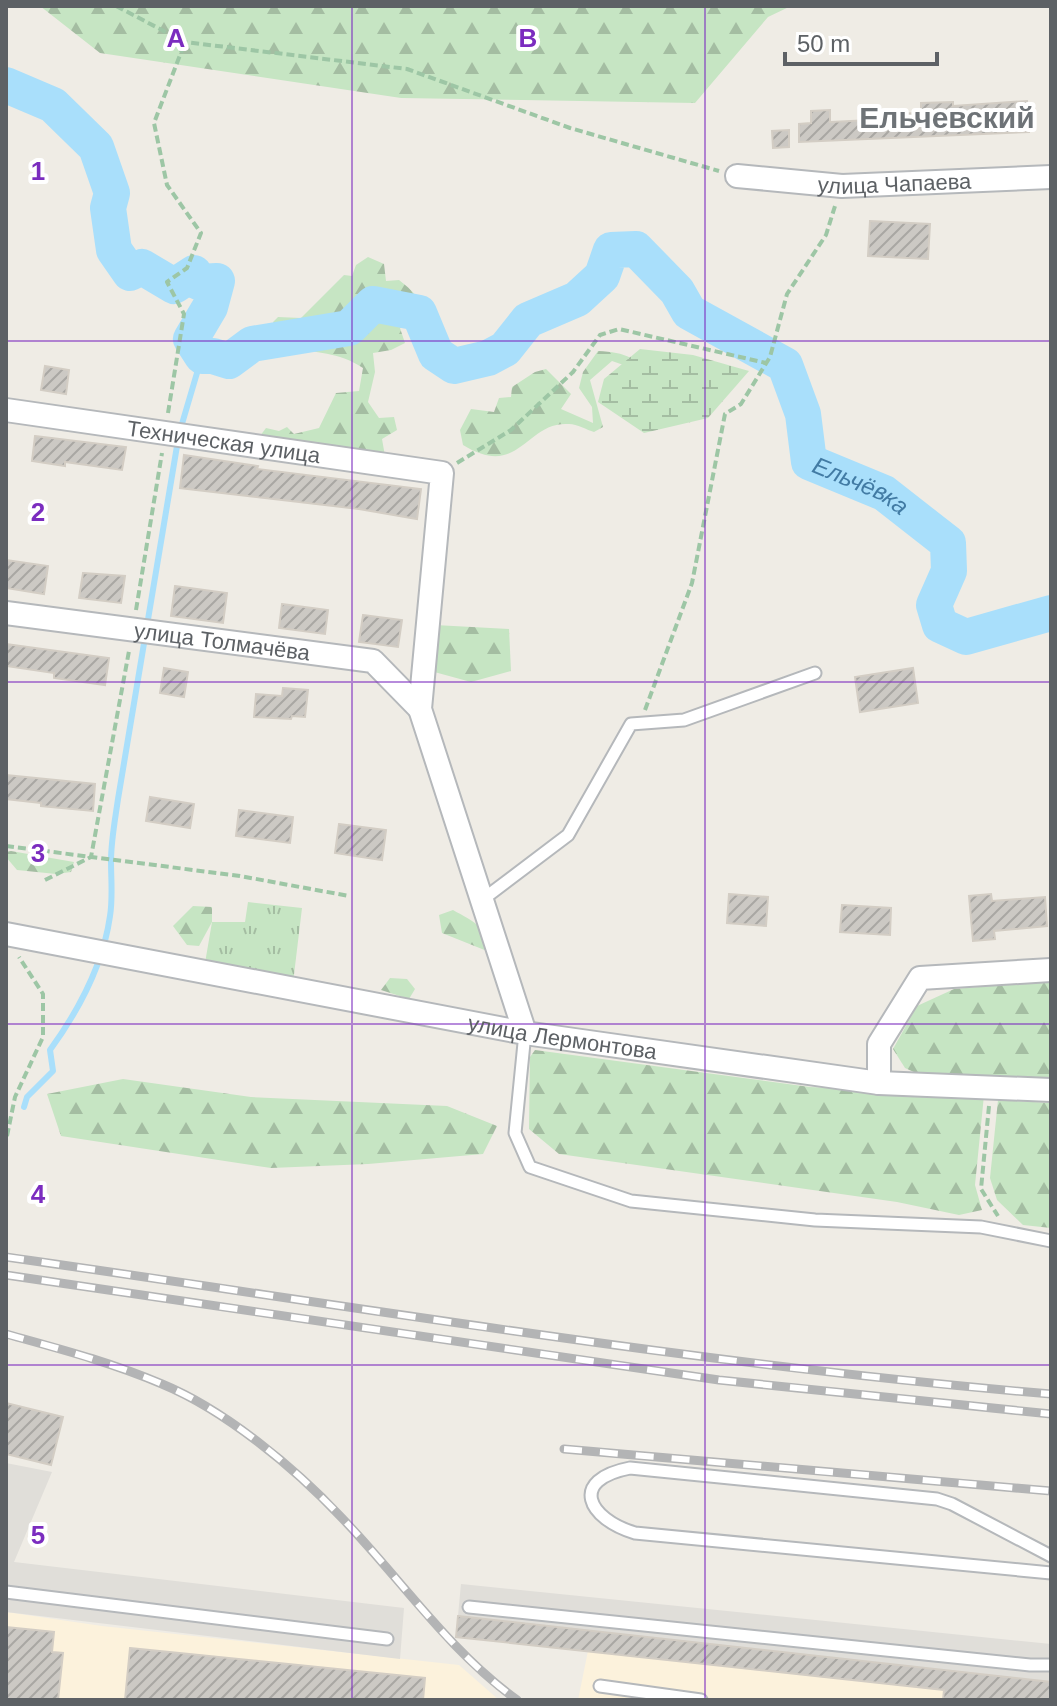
<svg xmlns="http://www.w3.org/2000/svg" width="1057" height="1706" font-family="Arial,sans-serif">
	<defs>
		<pattern id="grass-tufts" width="24" height="20" patternUnits="userSpaceOnUse" patternTransform="scale(2)"><rect width="24" height="20" fill="#c6e5c3"/><path d="M3 7l-1-3M5 7V3M7 7l1-3M15 17l-1-3M17 17v-4M19 17l1-3" fill="none" stroke="#a4bda2"/></pattern>
		<pattern id="forest-firs" width="22" height="20" patternUnits="userSpaceOnUse" patternTransform="scale(2)"><rect width="22" height="20" fill="#c6e5c3"/><path d="M5 1l3.5 6h-7zM16 11l3.5 6h-7z" fill="#a4bda2"/></pattern>
		<pattern id="wetland-marsh" width="20" height="14" patternUnits="userSpaceOnUse" patternTransform="scale(2)"><rect width="20" height="14" fill="#c6e5c3"/><path d="M1 5h8M5 5V1M11 12h8M15 12V8" fill="none" stroke="#a4bda2"/></pattern>
		<pattern id="building-hatch" width="6" height="6" patternUnits="userSpaceOnUse" patternTransform="scale(2)"><rect width="6" height="6" fill="#ccc9c4"/><path d="M-1 1l2-2M0 6l6-6M5 7l2-2" fill="none" stroke="#a9a7a3"/></pattern>
	</defs>
	<rect width="100%" height="100%" fill="#efece5"/>
	<g fill="#fcf2dc">
		<path d="M6 1612 102 1626 459 1665 499 1700H6Z"/>
		<path d="M588 1651 1020 1699 578 1700Z"/>
	</g>
	<g fill="#e0ded9">
		<path d="M6 1463 52 1472 14 1562 404 1608 400 1659 6 1612Z"/>
		<path d="M461 1584 1051 1644V1700H1031L456 1637Z"/>
	</g>
	<path fill="url(#grass-tufts)" d="M248 902 302 908 293 983 205 963 212 922H245Z"/>
	<g fill="url(#forest-firs)">
		<path d="M40 6H791L768 17 695 103 401 98 100 53Z"/>
		<path d="M368 257 384 264 386 281 399 280C412 290 420 298 426 313L417 327 400 328 405 343 391 350 373 353 375 372 368 402 379 418 394 417 397 430 382 439 385 456 260 436 266 428 279 431 287 427 294 434 319 428 336 393 359 391 363 368C337 351 318 354 288 347L284 334 293 328 284 326 277 329 273 322 278 317 301 318 344 275 352 276 356 265Z"/>
		<path d="M598 351C626 352 637 359 658 377L612 361 590 380 603 427 594 432C587 430 577 424 569 424 525 421 520 480 463 445L460 430 471 409 494 412 499 398 511 397 512 387 535 372 546 369 571 394 561 409 593 423 592 407 579 388 583 372Z"/>
		<path d="M435 625 509 629 511 671 471 682 427 670Z"/>
		<path d="M11 851 74 862 71 872 56 874 17 870 6 857V852Z"/>
		<path d="M193 906 212 907V922L199 946 187 945 173 926Z"/>
		<path d="M453 910C474 922 485 924 487 951L442 933 439 915Z"/>
		<path d="M390 978 407 979 415 989 409 999 381 990Z"/>
		<path d="M1051 981V1083L927 1078 905 1068 893 1049 917 1006 954 989Z"/>
		<path d="M535 1050 810 1087 984 1095 975 1185 982 1210 959 1215 897 1202 559 1154 529 1129 530 1057Z"/>
		<path d="M123 1079 251 1097 447 1106 497 1126 483 1154 368 1164 271 1168 61 1136 47 1094Z"/>
		<path d="M998 1100 1051 1103V1228L1023 1225 997 1200 990 1178Z"/>
	</g>
	<path fill="url(#wetland-marsh)" d="M640 349 693 355 749 371 708 418 644 433 598 402 604 379Z"/>
	<g fill="none" stroke-linecap="round" stroke-linejoin="round">
		<path stroke="#a9dffb" stroke-width="6" d="M24 1107 27 1097 53 1071 50 1050C79 1010 103 966 110 916 113 898 111 880 111 861 111 841 115 820 118 799L179 434 202 356"/>
		<path stroke="#a9dffb" stroke-width="36" id="s1" d="M6 85 53 105 96 147 112 193 108 208 114 250 130 273 142 267 174 286 194 273 198 282 217 281 210 307 191 339 202 356H213L229 361 252 344 349 328 373 304 419 313 436 354 454 366 488 358 505 349 528 320 577 299 602 276 611 250 636 249 677 291 689 312 785 365 803 414 809 462 884 493 948 543 949 571 934 605 940 625 966 637 1051 613"/>
	</g>
	<g fill="url(#building-hatch)" stroke="#d3cdc4" stroke-width="2">
		<path d="M1027 101 1029 132 799 142V124L811 123V111L830 110V122L892 119V114L921 113V103L953 102V106Z"/>
		<path d="M789 130V147L773 148 772 131Z"/>
		<path d="M870 221 930 224 928 259 868 256Z"/>
		<path d="M45 366 69 370 66 394 41 390Z"/>
		<path d="M35 436 126 447 122 470 65 462V466L32 461Z"/>
		<path d="M184 455 258 466 257 469 421 489 417 519 359 509 180 488Z"/>
		<path d="M6 560 48 566 44 594 6 588Z"/>
		<path d="M83 573 125 576 121 603 79 598Z"/>
		<path d="M175 586 227 593 223 623 171 616Z"/>
		<path d="M282 604 328 610 325 634 279 628Z"/>
		<path d="M363 615 402 620 398 647 359 642Z"/>
		<path d="M6 644 109 658 105 685 54 678V673L6 666Z"/>
		<path d="M164 668 188 672 184 697 160 693Z"/>
		<path d="M913 668 918 703 860 712 855 677Z"/>
		<path d="M283 688 308 690 305 717 292 716 291 719 254 717 256 694 282 696Z"/>
		<path d="M6 775 95 784 93 811 41 806V803L6 799Z"/>
		<path d="M150 797 194 804 190 828 146 821Z"/>
		<path d="M239 810 293 817 290 843 236 836Z"/>
		<path d="M339 824 386 830 382 860 335 853Z"/>
		<path d="M729 894 768 897 766 926 727 923Z"/>
		<path d="M991 894 992 901 1045 897 1047 926 994 931 995 939 973 941 969 896Z"/>
		<path d="M842 905 891 908 890 935 840 932Z"/>
		<path d="M6 1403 63 1417 51 1465 6 1454Z"/>
		<path d="M458 1616 1051 1682V1700H943L944 1690 456 1637Z"/>
		<path d="M6 1627 54 1632 52 1652 63 1653 58 1700H6Z"/>
		<path d="M130 1648 425 1678 423 1700H125Z"/>
	</g>
	<g fill="none" stroke-linecap="round" stroke-linejoin="round">
		<defs>
			<g id="service">
				<path d="M482 900 568 835 631 724 684 720 815 673"/>
				<path d="M525 1033 515 1133 530 1167 631 1201 815 1220 981 1227 1051 1241"/>
				<path d="M1051 1556 952 1504 937 1499 630 1468C568 1480 588 1519 635 1533L1051 1573"/>
				<path d="M6 1592 387 1639"/>
				<path d="M469 1607 1030 1665H1051"/>
				<path d="M600 1686 701 1700"/>
			</g>
			<g id="minor">
				<path id="s2" d="M737 176 842 186 1051 177"/>
				<path id="s3" d="M6 410 442 473 420 709 525 1033"/>
				<path id="s4" d="M6 613 373 661 420 709"/>
				<path id="s5" d="M6 934 525 1033 879 1083V1044L920 978 1051 970"/>
				<path d="M879 1083 1051 1090"/>
			</g>
		</defs>
		<use href="#service" stroke="#b5b8bb" stroke-width="15"/>
		<use href="#minor" stroke="#b5b8bb" stroke-width="26"/>
		<g stroke="#9dc6a5" stroke-width="4" stroke-dasharray="8 4" stroke-linecap="butt">
			<path d="M116 6 185 42 407 69 570 128 719 171"/>
			<path d="M168 413 184 314 167 282 187 268 201 233 167 185 154 123 185 42"/>
			<path d="M457 463 511 430 573 372 600 335 619 329 766 363"/>
			<path d="M136 610 162 453"/>
			<path d="M645 710 692 583 725 414 741 404 770 357 787 294 826 235 835 206"/>
			<path d="M6 846 240 876 349 896"/>
			<path d="M45 880 91 857 129 651"/>
			<path d="M989 1106 981 1189 998 1216"/>
			<path d="M7 1136 15 1097 43 1037V994L19 957"/>
		</g>
		<use href="#service" stroke="#fff" stroke-width="11"/>
		<use href="#minor" stroke="#fff" stroke-width="22"/>
		<defs>
			<g id="rail">
				<path d="M6 1257C353 1306 701 1365 1051 1394"/>
				<path d="M6 1275 719 1380 1051 1414"/>
				<path d="M6 1334C60 1349 110 1362 162 1384 225 1410 295 1468 341 1517 401 1579 447 1649 517 1700"/>
				<path d="M564 1449 1051 1491"/>
			</g>
		</defs>
		<use href="#rail" stroke="#b3b4b5" stroke-width="9"/>
		<use href="#rail" stroke="#fff" stroke-width="6" stroke-dasharray="18" stroke-linecap="butt"/>
	</g>
	<path fill="none" stroke="#7b2cbf" stroke-width="2" stroke-opacity="0.55" d="M352 6V1700M705 6V1700M6 341H1051M6 682H1051M6 1024H1051M6 1365H1051"/>
	<g text-anchor="middle" stroke-width="8" stroke-linejoin="round" paint-order="stroke">
		<g font-size="22" fill="#5d6165" stroke="#fff">
			<text dy="8" stroke="none"><textPath href="#s2" startOffset="158">улица Чапаева</textPath></text>
			<text dy="8" stroke="none"><textPath href="#s3" startOffset="220">Техническая улица</textPath></text>
			<text dy="8" stroke="none"><textPath href="#s4" startOffset="218">улица Толмачёва</textPath></text>
			<text dy="8" stroke="none"><textPath href="#s5" startOffset="566">улица Лермонтова</textPath></text>
		</g>
		<g font-size="24" font-style="italic" fill="#427ba4" stroke="#fff">
			<text dy="8" stroke="none"><textPath href="#s1" startOffset="1316">Ельчёвка</textPath></text>
		</g>
		<g font-size="30" font-weight="bold" fill="#6e7377" stroke="#fff">
			<text x="947" y="128">Ельчевский</text>
		</g>
	</g>
	<g font-size="26" text-anchor="middle" font-weight="bold" fill="#7b2cbf" stroke="#fff" stroke-width="8" stroke-linejoin="round" paint-order="stroke">
		<text x="176" y="47">A</text>
		<text x="528" y="47">B</text>
		<text x="38" y="180">1</text>
		<text x="38" y="521">2</text>
		<text x="38" y="862">3</text>
		<text x="38" y="1203">4</text>
		<text x="38" y="1544">5</text>
	</g>
	<rect width="1057" height="1706" fill="none" stroke="#5d6165" stroke-width="16"/>
	<path d="M785 52v12h152v-12" fill="none" stroke="#5d6165" stroke-width="4"/>
	<text x="797" y="52" font-size="24" fill="#5d6165" stroke="#ffffff" stroke-width="6" paint-order="stroke">50 m</text>
</svg>
